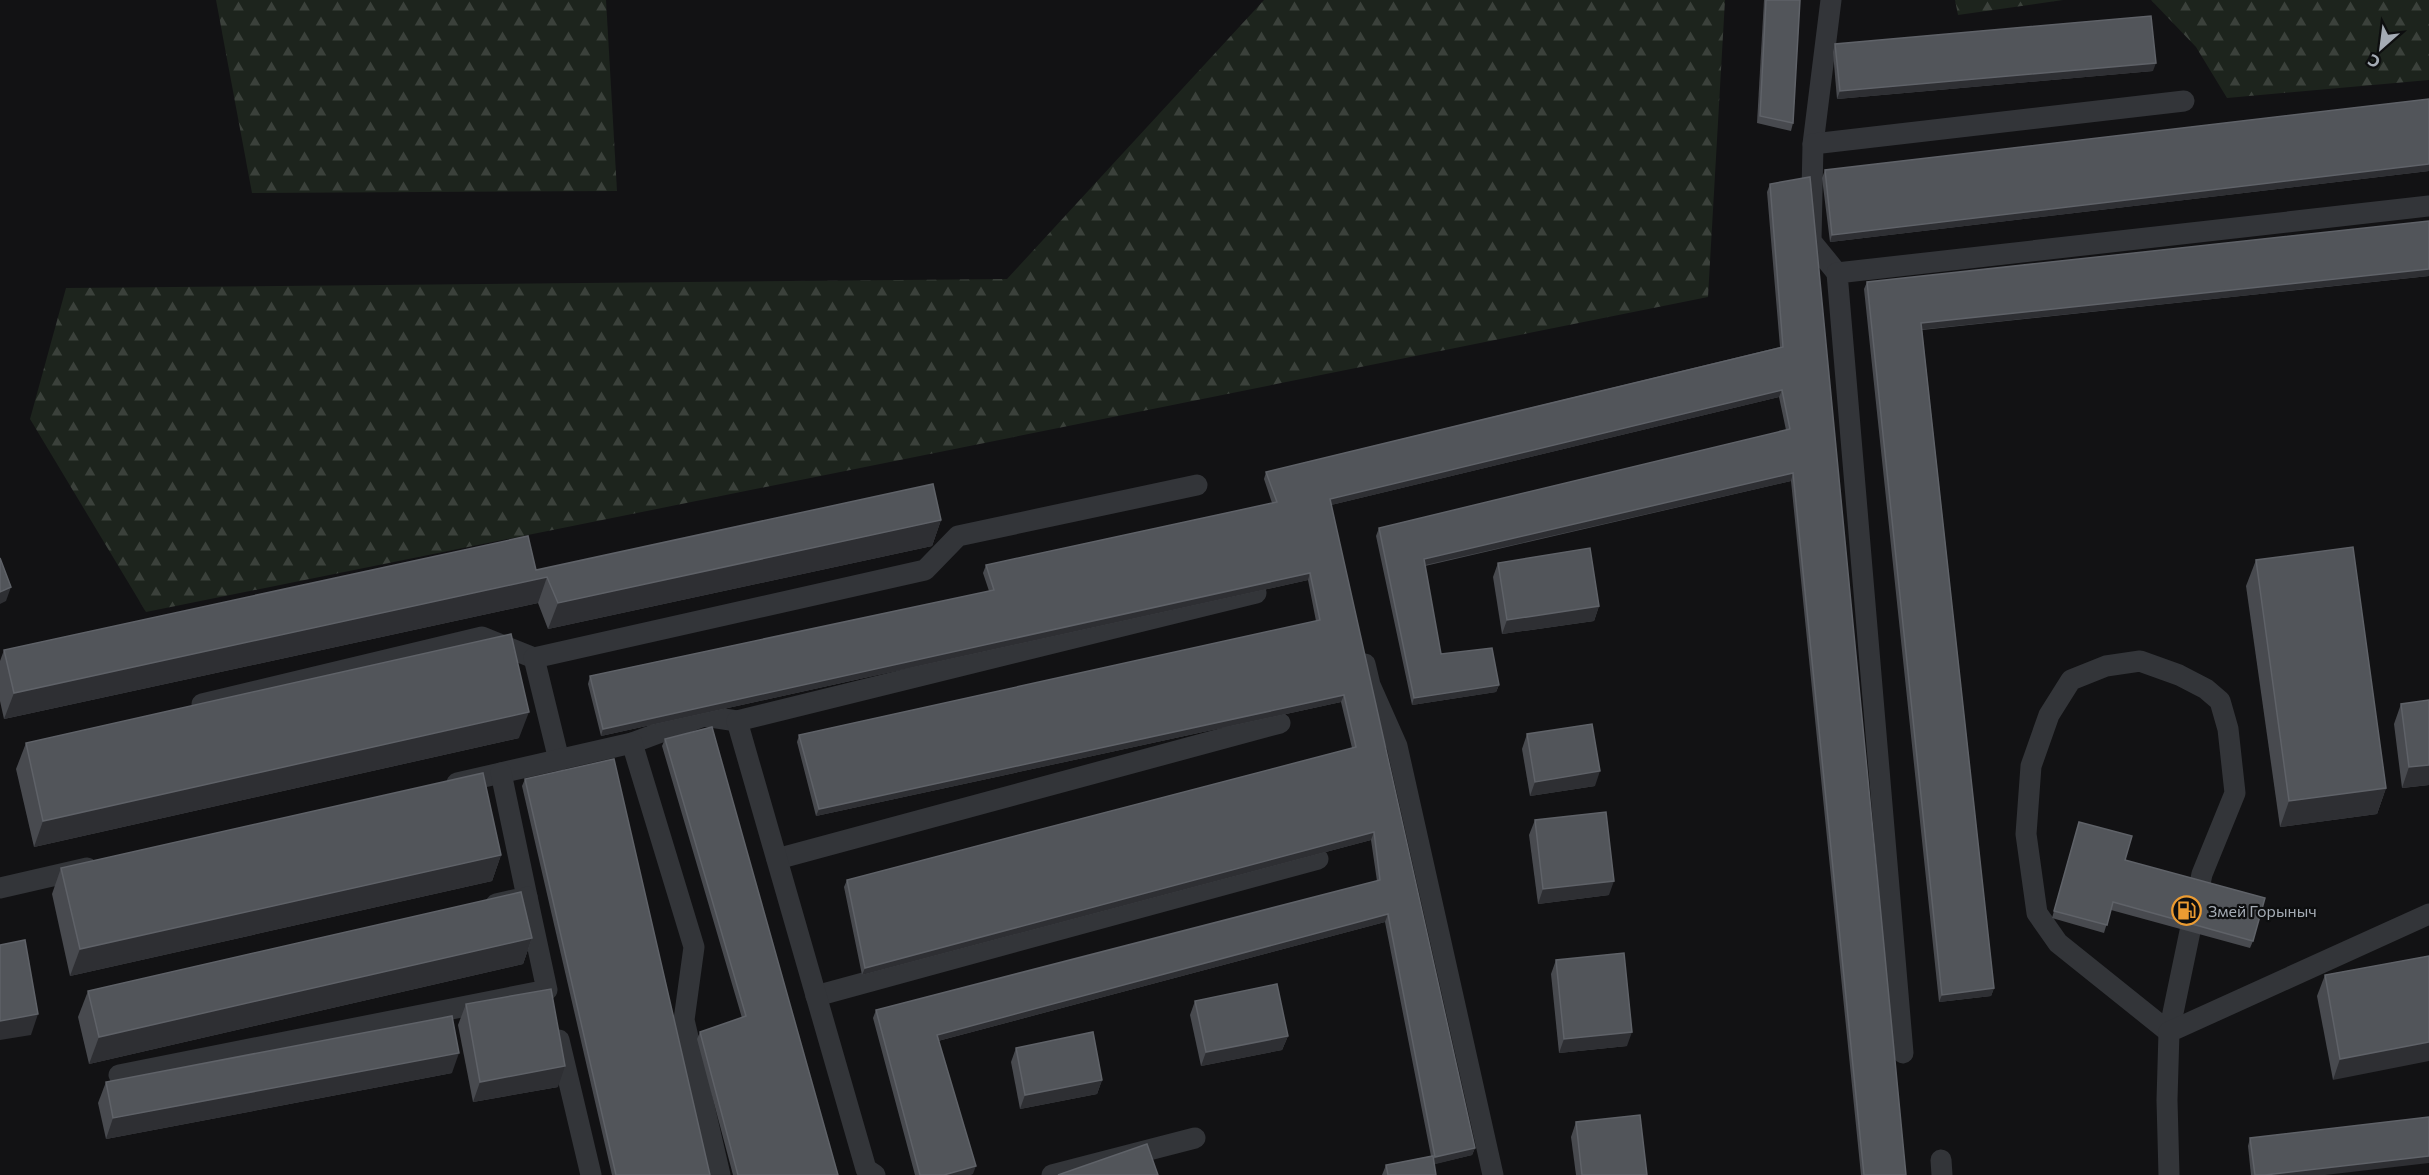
<svg xmlns="http://www.w3.org/2000/svg" width="2429" height="1175" font-family="Commissioner,sans-serif">
	<defs>
		<pattern id="forest-firs" width="22" height="20" patternUnits="userSpaceOnUse" patternTransform="scale(1.5)"><rect width="22" height="20" fill="#1d241d"/><path d="M5 1l3.5 6h-7zM16 11l3.5 6h-7z" fill="#3b413b"/></pattern>
	</defs>
	<rect width="100%" height="100%" fill="#121214"/>
	<g fill="url(#forest-firs)">
		<path d="M216 0H606L617 191 252 193Z"/>
		<path d="M1264 0H1725L1708 297 146 612 30 419 66 288 1007 279Z"/>
		<path d="M1955 0H2063L1958 15Z"/>
		<path d="M2151 0H2429V80L2227 98 2196 47Z"/>
	</g>
	<g fill="none" stroke-linecap="round" stroke-linejoin="round">
		<g stroke="#333539" stroke-width="21">
			<path d="M1813 144 1831 0"/>
			<path d="M1837 273 1811 241 1813 144 2184 101"/>
			<path d="M2140 661 2179 675 2206 689 2220 701 2228 729 2235 793 2202 874 2169 1032 2058 943 2037 913 2026 834 2031 766 2049 715 2071 680 2106 666Z"/>
			<path d="M1365 664 1370 685 1397 746 1493 1175"/>
			<path d="M202 704 482 637 534 658"/>
			<path d="M632 743 704 716 737 721"/>
			<path d="M559 760 534 658 925 570 958 536 1197 485"/>
			<path d="M457 783 632 743 694 947 684 1020 720 1175"/>
			<path d="M777 859 1280 723"/>
			<path d="M0 888 87 868"/>
			<path d="M496 904 527 897 501 773"/>
			<path d="M816 996 1318 859"/>
			<path d="M559 1040 591 1175"/>
			<path d="M1903 1053 1837 273 2429 206"/>
			<path d="M119 1075 547 990 527 897"/>
			<path d="M1941 1160 1942 1175"/>
			<path d="M875 1175 866 1169 737 721 1256 593"/>
			<path d="M1052 1175 1195 1138"/>
			<path d="M2169 1175 2167 1100 2169 1032 2429 914"/>
		</g>
	</g>
	<g fill="#484a4f">
		<path d="M1764 0H1800L1793 123 1791 131 1757 123Z"/>
		<path d="M1835 44 2153 71 1837 99 1833 52Z"/>
		<path d="M2429 99V171L1830 242 1822 178 1825 170Z"/>
		<path d="M1770 184 1906 1175H1861L1791 481 1425 566 1441 654 1499 685 1496 692 1412 705 1376 536 1379 528 1786 430 1779 397 1331 505 1475 1148 1472 1155 1434 1164 1436 1175H1382L1386 1165 1431 1156 1385 922 938 1041 973 1174 968 1175H915L873 1018 876 1010 1377 881 1371 840 862 975 844 887 847 880 1352 748 1341 702 816 816 797 742 799 735 1316 621 1308 580 601 736 588 684 590 676 989 591 983 573 986 565 1272 503 1264 479 1266 472 1780 347 1767 192Z"/>
		<path d="M2429 221V276L1922 330 1994 988 1991 996 1939 1002 1864 289 1867 282Z"/>
		<path d="M941 520 932 546 548 629 538 603 4 719 0 701V661L4 650 536 570Z"/>
		<path d="M2256 560 2386 788 2377 814 2280 827 2246 586Z"/>
		<path d="M1498 563 1599 606 1594 621 1502 634 1493 577Z"/>
		<path d="M2429 700V785L2402 788 2394 724 2401 704Z"/>
		<path d="M1527 734 1595 786 1530 796 1522 749Z"/>
		<path d="M519 738 34 847 16 769 26 743Z"/>
		<path d="M665 739 838 1175H733L697 1039 700 1032 742 1018 662 746Z"/>
		<path d="M525 779 710 1175H612L522 786Z"/>
		<path d="M1535 820 1609 895 1538 904 1529 835Z"/>
		<path d="M2079 822 2125 860 2253 941 2250 948 2111 910 2104 933 2052 918Z"/>
		<path d="M501 855 492 881 70 976 52 894 61 868Z"/>
		<path d="M532 938 523 964 89 1064 78 1017 88 991Z"/>
		<path d="M2429 956 2333 1080 2317 996 2325 975Z"/>
		<path d="M1556 960 1627 1046 1559 1053 1551 974Z"/>
		<path d="M1195 1001 1288 1036 1282 1050 1201 1066 1190 1015Z"/>
		<path d="M466 1004 558 1087 473 1102 458 1025Z"/>
		<path d="M1016 1048 1102 1080 1097 1094 1020 1109 1011 1062Z"/>
		<path d="M452 1073 106 1139 98 1103 106 1082Z"/>
		<path d="M1576 1122 1647 1175H1576L1571 1137Z"/>
		<path d="M2250 1138 2325 1175H2251L2248 1146Z"/>
	</g>
	<g fill="#2e2f33">
		<path d="M2156 63 2153 71 1837 99 1840 91Z"/>
		<path d="M2429 164V171L1830 242 1832 235Z"/>
		<path d="M2429 269V276L1918 330 1921 323Z"/>
		<path d="M1782 390 1779 397 1327 506 1330 499Z"/>
		<path d="M1793 473 1791 481 1421 566 1424 559Z"/>
		<path d="M941 520 932 546 548 629 558 603Z"/>
		<path d="M1310 573 1308 580 601 736 603 729Z"/>
		<path d="M547 577 538 603 4 719 14 693Z"/>
		<path d="M11 587 6 601 0 604V592Z"/>
		<path d="M1599 606 1594 621 1502 634 1507 620Z"/>
		<path d="M1499 685 1496 692 1412 705 1414 698Z"/>
		<path d="M1344 695 1341 702 816 816 819 809Z"/>
		<path d="M529 712 519 738 34 847 43 821Z"/>
		<path d="M2429 765V785L2402 788 2409 767Z"/>
		<path d="M1600 771 1595 786 1530 796 1535 782Z"/>
		<path d="M2386 788 2377 814 2280 827 2289 801Z"/>
		<path d="M1374 832 1371 840 862 975 865 968Z"/>
		<path d="M501 855 492 881 70 976 80 949Z"/>
		<path d="M1614 881 1609 895 1538 904 1543 889Z"/>
		<path d="M1388 914 1385 922 934 1042 937 1035Z"/>
		<path d="M532 938 523 964 89 1064 99 1037Z"/>
		<path d="M1994 988 1991 996 1939 1002 1942 995Z"/>
		<path d="M38 1014 31 1035 0 1040V1021Z"/>
		<path d="M1632 1032 1627 1046 1559 1053 1564 1039Z"/>
		<path d="M1288 1036 1282 1050 1201 1066 1206 1052Z"/>
		<path d="M2429 1042V1061L2333 1080 2340 1059Z"/>
		<path d="M459 1053 452 1073 106 1139 113 1118Z"/>
		<path d="M565 1066 558 1087 473 1102 480 1082Z"/>
		<path d="M1102 1080 1097 1094 1020 1109 1025 1095Z"/>
		<path d="M1475 1148 1472 1155 1432 1165 1435 1157Z"/>
		<path d="M2429 1156V1163L2325 1175H2265Z"/>
		<path d="M976 1166 973 1174 968 1175H944Z"/>
	</g>
	<g fill="#52555a" stroke="#5f6268" stroke-width="1.5">
		<path d="M1766 0H1800L1793 123 1760 116Z"/>
		<path d="M2151 16 2156 63 1840 91 1835 44Z"/>
		<path d="M2429 99V164L1832 235 1825 170Z"/>
		<path d="M1810 177 1906 1175H1864L1793 473 1424 559 1441 654 1492 648 1499 685 1414 698 1379 528 1790 429 1782 390 1330 499 1475 1148 1435 1157 1388 914 937 1035 976 1166 944 1175H920L876 1010 1380 880 1374 832 865 968 847 880 1356 747 1344 695 819 809 799 735 1320 620 1310 573 603 729 590 676 994 590 986 565 1277 502 1266 472 1783 347 1770 184Z"/>
		<path d="M2429 221V269L1921 323 1994 988 1942 995 1867 282Z"/>
		<path d="M933 484 941 520 558 603 547 577 14 693 4 650 528 536 536 570Z"/>
		<path d="M2353 547 2386 788 2289 801 2256 560Z"/>
		<path d="M1590 548 1599 606 1507 620 1498 563Z"/>
		<path d="M0 558 11 587 0 592Z"/>
		<path d="M511 634 529 712 43 821 26 743Z"/>
		<path d="M2429 700V765L2409 767 2401 704Z"/>
		<path d="M1592 724 1600 771 1535 782 1527 734Z"/>
		<path d="M712 727 838 1175H738L700 1032 746 1016 665 739Z"/>
		<path d="M614 759 710 1175H616L525 779Z"/>
		<path d="M483 773 501 855 80 949 61 868Z"/>
		<path d="M1606 812 1614 881 1543 889 1535 820Z"/>
		<path d="M2079 822 2132 836 2125 860 2265 898 2253 941 2113 902 2107 925 2054 911Z"/>
		<path d="M521 892 532 938 99 1037 88 991Z"/>
		<path d="M25 940 38 1014 0 1021V945Z"/>
		<path d="M1624 953 1632 1032 1564 1039 1556 960Z"/>
		<path d="M2429 956V1042L2340 1059 2325 975Z"/>
		<path d="M1277 984 1288 1036 1206 1052 1195 1001Z"/>
		<path d="M551 989 565 1066 480 1082 466 1004Z"/>
		<path d="M452 1016 459 1053 113 1118 106 1082Z"/>
		<path d="M1093 1032 1102 1080 1025 1095 1016 1048Z"/>
		<path d="M1640 1115 1647 1175H1582L1576 1122Z"/>
		<path d="M2429 1117V1156L2265 1175H2255L2250 1138Z"/>
		<path d="M1147 1144 1158 1175H1058Z"/>
		<path d="M1433 1156 1436 1175H1388L1386 1165Z"/>
	</g>
	<defs>
		<symbol id="fuel-ring" viewBox="-11 -11 22 22"><circle r="9.5" fill="#0d0e0f" stroke="#ec9c32" stroke-width="1.5"/><path d="M-5.5-6h7V0h2V4h1.3V-2.5L3-4.5l.8-.8L6-3V5H2.5V1h-1V6h-7ZM-4.2-4.7v3.2H.2V-4.7Z" fill="#ec9c32"/></symbol>
	</defs>
	<g fill-rule="evenodd">
		<use href="#fuel-ring" x="2170" y="894" width="33" height="33"/>
	</g>
	<g text-anchor="middle" stroke-width="4.5" stroke-linejoin="round" paint-order="stroke">
		<g font-size="16" fill="#a4abb4" stroke="#0d0e0f" text-anchor="start">
			<text x="2208" y="917">Змей Горыныч</text>
		</g>
	</g>
	<g transform="translate(2381 48) rotate(208)" stroke="#0d0e0f" stroke-width="4.5" paint-order="stroke">
	<path d="M0-4.5L10 22L0 15L-10 22Z" fill="#a4abb4"/>
	<text y="-9" font-size="16" font-weight="bold" text-anchor="middle" fill="#a4abb4">С</text>
	</g>
</svg>
